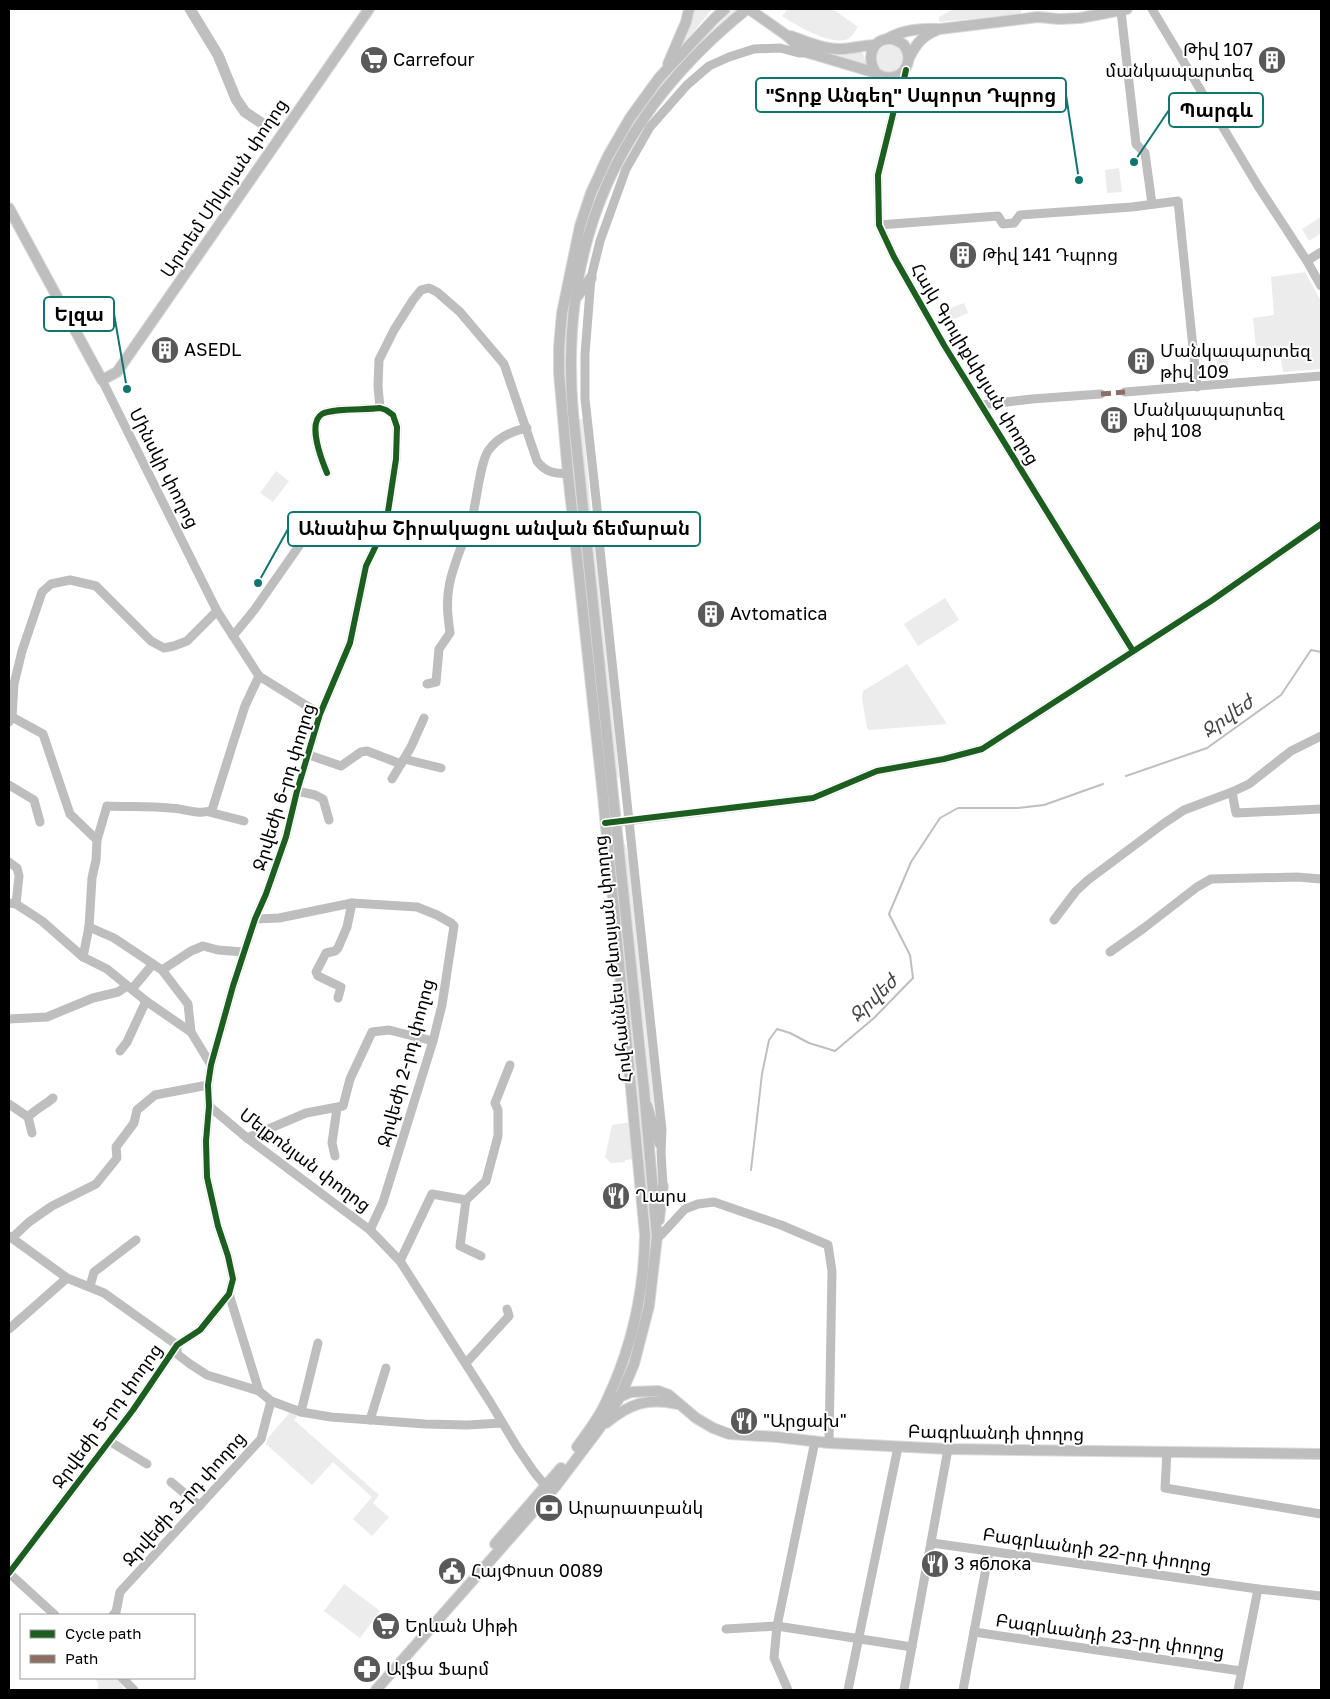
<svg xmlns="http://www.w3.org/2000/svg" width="1330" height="1699" font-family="'Golos Text','Noto Sans Armenian',sans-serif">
	<rect width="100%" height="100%" fill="#fff"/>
	<g fill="#ececec">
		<path d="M694 9H712L680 48 686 37Z"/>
		<path d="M734 9H740L716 30 673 74 672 73 698 43Z"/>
		<path d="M788 9H833L858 27C855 31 852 37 848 39 830 46 796 25 782 16Z"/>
		<path d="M953 9H1021V14L939 22V17Z"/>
		<circle cx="890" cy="59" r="14"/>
		<path d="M862 50 868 68 826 55 824 51Z"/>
		<path d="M666 80 590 217 567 388H564C563 293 581 198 635 119 644 107 654 88 666 80Z"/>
		<path d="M1119 168 1122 192 1107 193 1105 170Z"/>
		<path d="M1321 217V233L1309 241 1302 229Z"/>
		<path d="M1305 272 1321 301V369L1283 372 1280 355 1257 357 1253 318 1274 315 1271 277Z"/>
		<path d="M964 303 968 313 949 321 945 310Z"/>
		<path d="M1228 355 1229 374 1221 375 1218 371 1216 356Z"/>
		<path d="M576 419H583L591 511 586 510Z"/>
		<path d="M276 471 289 481 273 502 260 493Z"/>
		<path d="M596 539 612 691 619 778H614L590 540Z"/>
		<path d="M945 598 959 620 918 646 904 624Z"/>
		<path d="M907 664 947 724 869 730 867 728 862 698 863 691Z"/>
		<path d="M623 843 626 845 627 853 632 862 659 1134 651 1102 644 1028 639 1007 621 846Z"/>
		<path d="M611 846H614L635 1045 652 1239 651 1262 648 1261V1208Z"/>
		<path d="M631 1122 634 1159 625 1160V1162L611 1163 605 1157 612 1125Z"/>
		<path d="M291 1411 297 1416 294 1420 379 1495 373 1503 389 1517 372 1536 353 1519 372 1497 333 1462 312 1485 266 1444 268 1438Z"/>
		<path d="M344 1584 380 1611 360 1638 324 1611Z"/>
		<path d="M95 1678H116L124 1688 122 1690H98V1683Z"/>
	</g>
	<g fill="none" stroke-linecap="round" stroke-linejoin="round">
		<g stroke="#bfbfbf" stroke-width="2">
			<path d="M1126 776 1207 748 1281 695 1311 650 1321 652"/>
			<path d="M751 1170 762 1074 769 1040 777 1029 790 1033 809 1043 835 1051 874 1018 913 978 910 955 889 914 911 862 940 818 958 808H1018L1044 805 1103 784"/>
		</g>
		<path stroke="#bfbfbf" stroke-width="11" d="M190 9 218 55 236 99 245 112 266 126"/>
		<defs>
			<g id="major">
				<path d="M749 9 786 35 797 45 809 53 876 73C896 87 918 65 904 45 883 28 861 50 876 73"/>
				<path d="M791 36C807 42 823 49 840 49 852 49 863 45 875 45"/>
				<path d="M887 39C902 30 922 28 940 29L1038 17 1059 19 1080 18 1127 9"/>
				<path d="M909 58C916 44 922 36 937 30"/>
				<path d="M668 64 686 22 689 9"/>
				<path d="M9 208 102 380 117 372 369 9"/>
				<path d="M576 298 591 278"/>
				<path d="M659 1220 663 1186"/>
				<path d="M617 1398 631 1392 658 1391 669 1395 696 1418 713 1428 729 1434 777 1437 829 1443 948 1449 1321 1454"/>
				<path d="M606 1423C629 1404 648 1397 677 1404"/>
				<path d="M577 1447C588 1432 599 1418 606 1402 631 1350 644 1293 645 1235L603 796 568 474 559 373V347L562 313 580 226 591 193 608 156 630 118 659 78 714 19 725 9"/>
				<path d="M495 1544 561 1468"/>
				<path d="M376 1690 556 1486 599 1429 620 1397 634 1364 649 1306 657 1237 644 1090 573 413C559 245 616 114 747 9"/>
			</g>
		</defs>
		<use href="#major" stroke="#dbdbdb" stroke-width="12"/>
		<g stroke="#bebebe" stroke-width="9">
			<path d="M1152 9 1258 186 1307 261 1321 286"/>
			<path d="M1121 11 1136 144 1145 153 1152 204"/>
			<path d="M906 70 904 79 894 110 878 175 879 225 894 257 944 345 1133 651"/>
			<path d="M879 75 890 94 894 110"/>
			<path d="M879 225 998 216 1003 224 1014 223 1020 215 1132 207 1178 201 1197 387"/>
			<path d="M1307 261 1321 252"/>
			<path d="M102 380 217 611 259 676 320 714"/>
			<path d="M1125 392 1321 376"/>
			<path d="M981 405 1032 399 1101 394"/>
			<path d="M380 408 378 386 379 360 394 330 413 300 421 290 429 288 437 292 460 312 504 364 537 461C546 473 554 473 568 474"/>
			<path d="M585 519 598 517 585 399V354L591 278 600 241 626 169 650 127 687 85 709 66 729 57 754 49 780 48 799 53H809"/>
			<path d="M386 525 445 527 466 531"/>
			<path d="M587 536 595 534 599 540 662 1130 661 1152 663 1186"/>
			<path d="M233 636 255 609 308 533"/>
			<path d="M427 684 436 682 439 649 450 633C448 618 446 603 449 587 453 562 466 539 473 514 477 498 480 464 488 451 497 438 512 431 527 428"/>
			<path d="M12 717 43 734 70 814 97 840"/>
			<path d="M9 722 12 717 14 684 22 651 42 592 51 584 70 580 96 586 151 641 164 648 174 646 187 641 217 611"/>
			<path d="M309 755 341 766 361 752 367 751 401 764"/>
			<path d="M404 759 441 768"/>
			<path d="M392 779 411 747 424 718"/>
			<path d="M9 785 34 800 40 822"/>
			<path d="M297 791 315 795 323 799 329 820"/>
			<path d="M1232 792 1236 813 1321 809"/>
			<path d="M209 812 244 821"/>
			<path d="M610 823 813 798 877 771 944 759 982 749 1211 601 1321 524"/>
			<path d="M9 862 17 868 19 876 16 904"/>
			<path d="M9 903 16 904 42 921 83 957 107 969 146 1001 191 1032 211 1065"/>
			<path d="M255 919 279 918 352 903 417 907 437 915 451 923 454 926 442 1005 433 1041 383 1202 370 1230"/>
			<path d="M1054 920 1076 891 1088 880 1163 824 1184 810 1232 792 1249 784 1291 751 1321 736"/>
			<path d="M89 927 114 938 162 970 188 1004 191 1032"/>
			<path d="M1110 952 1144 928 1197 887 1211 879 1297 877 1321 879"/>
			<path d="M83 957 89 927 92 878 96 860 97 840 107 806C128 807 149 806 170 808 183 808 200 816 212 810L234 740 245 706 259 676"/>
			<path d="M162 970 191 951 203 946 218 950 244 952"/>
			<path d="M132 989 153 964"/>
			<path d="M338 998 341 987 318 976 316 972 326 953 335 951 338 948 347 927 352 903"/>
			<path d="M9 1019 47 1017 93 998 118 992 127 986"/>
			<path d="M120 1051 127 1042 146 1001"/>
			<path d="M9 1104 28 1117 32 1133"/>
			<path d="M209 1106 247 1138 370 1230 400 1261 490 1402 517 1447 534 1472 549 1490"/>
			<path d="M648 1106 659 1144"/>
			<path d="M28 1117C36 1109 45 1105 53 1098"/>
			<path d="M247 1138 306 1113 343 1106 350 1079 372 1032 389 1030 433 1041"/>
			<path d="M335 1156 332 1143 337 1108"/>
			<path d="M466 1200 460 1246 481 1256"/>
			<path d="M9 1236 67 1278 104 1293 177 1345V1354L190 1364 207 1375 259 1391 271 1401 301 1412 331 1417 425 1424 467 1425 502 1423"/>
			<path d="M657 1237 661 1235 685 1209 698 1204 714 1202 781 1225 828 1245 832 1271 829 1443"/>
			<path d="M12 1238 29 1222 52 1206 96 1184 117 1158 116 1147 134 1123 137 1110 155 1095 208 1085"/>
			<path d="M400 1261 432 1194 466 1200 486 1181 498 1136V1110L495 1103 510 1065"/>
			<path d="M90 1286 94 1272 136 1240"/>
			<path d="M229 1294 259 1391"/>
			<path d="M9 1329 67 1278"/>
			<path d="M466 1363 509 1316 507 1309"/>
			<path d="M301 1412 318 1343"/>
			<path d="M370 1420 386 1368"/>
			<path d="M109 1441 147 1464"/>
			<path d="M1167 1452 1165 1488 1321 1514"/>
			<path d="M171 1482 200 1506"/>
			<path d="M932 1543 1258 1589"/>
			<path d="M9 1573 133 1410 177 1345 200 1330 229 1294 233 1279 228 1256 218 1226 207 1177 206 1141 209 1106 208 1085 211 1065 233 986 255 919 266 894 286 837 297 791 320 714 350 643 366 566 386 525 396 459 397 427 393 415 386 410 380 408C367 410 332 408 322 414 307 423 322 461 327 473"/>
			<path d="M9 1573 55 1615"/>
			<path d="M113 1615 116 1612 120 1592 261 1439 271 1401"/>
			<path d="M726 1629 777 1626 912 1647"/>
			<path d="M974 1632 1241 1671"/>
			<path d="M122 1678 134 1690"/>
			<path d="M788 1690 774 1658 777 1626 815 1441"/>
			<path d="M848 1690 898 1447"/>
			<path d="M904 1690 948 1449"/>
			<path d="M963 1690 989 1552"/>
			<path d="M1238 1690 1258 1589 1321 1596"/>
		</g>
		<use href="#major" stroke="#bebebe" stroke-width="10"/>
		<path stroke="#8d6e63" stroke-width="5" stroke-dasharray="10 5" stroke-linecap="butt" d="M1101 394 1125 392"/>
		<defs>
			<g id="cycleway">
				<path d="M906 70 904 79 894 110 878 175 879 225 894 257 944 345 1133 651"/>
				<path d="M605 823 813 798 877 771 944 759 982 749 1211 601 1321 524"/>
				<path d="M9 1573 133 1410 177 1345 200 1330 229 1294 233 1279 228 1256 218 1226 207 1177 206 1141 209 1106 208 1085 211 1065 233 986 255 919 266 894 286 837 297 791 320 714 350 643 366 566 386 525 396 459 397 427 393 415 386 410 380 408C367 410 332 408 322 414 307 423 322 461 327 473"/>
			</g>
		</defs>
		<use href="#cycleway" stroke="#fff" stroke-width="9"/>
		<use href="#cycleway" stroke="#1b5e20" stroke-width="6"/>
	</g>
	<defs>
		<symbol id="supermarket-disc" viewBox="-11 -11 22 22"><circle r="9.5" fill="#595959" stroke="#fff"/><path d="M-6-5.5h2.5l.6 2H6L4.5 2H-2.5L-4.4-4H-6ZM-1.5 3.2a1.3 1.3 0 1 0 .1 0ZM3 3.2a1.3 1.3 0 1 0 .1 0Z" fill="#fff"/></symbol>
		<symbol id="building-disc" viewBox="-11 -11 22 22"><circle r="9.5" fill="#595959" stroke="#fff"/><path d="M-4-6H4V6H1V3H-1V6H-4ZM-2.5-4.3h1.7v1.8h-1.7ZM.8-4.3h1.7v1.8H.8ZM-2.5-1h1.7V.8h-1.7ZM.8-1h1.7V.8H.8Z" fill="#fff"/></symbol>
		<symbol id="restaurant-disc" viewBox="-11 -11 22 22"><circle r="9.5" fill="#595959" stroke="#fff"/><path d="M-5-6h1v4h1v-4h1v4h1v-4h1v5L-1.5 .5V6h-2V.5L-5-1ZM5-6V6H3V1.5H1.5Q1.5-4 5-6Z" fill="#fff"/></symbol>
		<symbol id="bank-disc" viewBox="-11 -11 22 22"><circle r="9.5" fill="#595959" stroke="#fff"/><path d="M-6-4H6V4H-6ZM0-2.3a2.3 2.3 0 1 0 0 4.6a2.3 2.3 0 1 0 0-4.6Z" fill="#fff"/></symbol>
		<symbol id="civic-disc" viewBox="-11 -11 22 22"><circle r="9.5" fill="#595959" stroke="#fff"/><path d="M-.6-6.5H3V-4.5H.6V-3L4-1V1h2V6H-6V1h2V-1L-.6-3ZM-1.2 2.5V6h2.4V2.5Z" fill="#fff"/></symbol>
		<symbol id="pharmacy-disc" viewBox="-11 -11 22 22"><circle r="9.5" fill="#595959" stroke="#fff"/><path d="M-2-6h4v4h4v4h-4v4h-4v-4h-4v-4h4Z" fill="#fff"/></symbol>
	</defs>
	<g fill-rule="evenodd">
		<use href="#supermarket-disc" x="358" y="44" width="32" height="32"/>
		<use href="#building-disc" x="1256" y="44" width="32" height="32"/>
		<use href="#building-disc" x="947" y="239" width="32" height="32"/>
		<use href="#building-disc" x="149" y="334" width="32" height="32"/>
		<use href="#building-disc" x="1125" y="345" width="32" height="32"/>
		<use href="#building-disc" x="1098" y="404" width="32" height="32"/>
		<use href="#building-disc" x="695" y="598" width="32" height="32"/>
		<use href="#restaurant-disc" x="600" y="1180" width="32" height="32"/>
		<use href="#restaurant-disc" x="728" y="1405" width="32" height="32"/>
		<use href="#bank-disc" x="533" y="1492" width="32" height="32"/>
		<use href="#restaurant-disc" x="919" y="1548" width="32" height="32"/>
		<use href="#civic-disc" x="436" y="1555" width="32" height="32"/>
		<use href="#supermarket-disc" x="370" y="1610" width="32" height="32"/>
		<use href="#pharmacy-disc" x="351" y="1653" width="32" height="32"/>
	</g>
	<g text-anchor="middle" stroke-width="4" stroke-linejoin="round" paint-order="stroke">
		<g font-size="18" fill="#000" stroke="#fff" text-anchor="start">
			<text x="1253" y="56" text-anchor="end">Թիվ 107<tspan x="1253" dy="21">մանկապարտեզ</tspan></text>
			<text x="393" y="66">Carrefour</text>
			<text x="982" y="261">Թիվ 141 Դպրոց</text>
			<text x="184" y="356">ASEDL</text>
			<text x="1160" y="357">Մանկապարտեզ<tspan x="1160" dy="21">թիվ 109</tspan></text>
			<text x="1133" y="416">Մանկապարտեզ<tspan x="1133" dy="21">թիվ 108</tspan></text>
			<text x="730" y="620">Avtomatica</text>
			<text x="635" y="1202">Ղարս</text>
			<text x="763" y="1427">"Արցախ"</text>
			<text x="568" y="1514">Արարատբանկ</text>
			<text x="954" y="1570">3 яблока</text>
			<text x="471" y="1577">ՀայՓոստ 0089</text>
			<text x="405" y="1632">Երևան Սիթի</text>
			<text x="386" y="1675">Ալֆա Ֆարմ</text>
		</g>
		<g font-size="18" fill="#000" stroke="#fff">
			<text transform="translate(224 188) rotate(-56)" y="6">Արտեմ Միկոյան փողոց</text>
			<text transform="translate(975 364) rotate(59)" y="6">Հայկ Գյուլիքևխյան փողոց</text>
			<text transform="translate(164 468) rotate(63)" y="6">Մինսկի փողոց</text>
			<text transform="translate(284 787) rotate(-73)" y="6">Ջրվեժի 6-րդ փողոց</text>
			<text transform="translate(613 959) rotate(-96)" y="6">Հովհաննես Թևոսյան փողոց</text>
			<text transform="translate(406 1063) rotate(-75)" y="6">Ջրվեժի 2-րդ փողոց</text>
			<text transform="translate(305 1160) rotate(37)" y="6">Մելքոնյան փողոց</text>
			<text transform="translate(107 1416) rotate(-54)" y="6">Ջրվեժի 5-րդ փողոց</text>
			<text transform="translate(996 1433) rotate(1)" y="6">Բագրևանդի փողոց</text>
			<text transform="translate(184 1499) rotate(-48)" y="6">Ջրվեժի 3-րդ փողոց</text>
			<text transform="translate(1097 1550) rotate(8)" y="6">Բագրևանդի 22-րդ փողոց</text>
			<text transform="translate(1110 1636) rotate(8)" y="6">Բագրևանդի 23-րդ փողոց</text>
		</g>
		<g font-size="19" font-style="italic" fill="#444" stroke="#fff">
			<text transform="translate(1227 716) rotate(-35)" y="7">Ջրվեժ</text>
			<text transform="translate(873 998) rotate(-44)" y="7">Ջրվեժ</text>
		</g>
	</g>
	<path fill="none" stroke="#0f766e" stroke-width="2" d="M1079 180L1066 95M1134 162L1169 110M127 389L114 314M258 583L288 529"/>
	<g fill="#0f766e" stroke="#fff" stroke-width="2">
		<circle cx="1079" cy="180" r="5"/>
		<circle cx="1134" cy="162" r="5"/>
		<circle cx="127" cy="389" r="5"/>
		<circle cx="258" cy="583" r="5"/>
	</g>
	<g fill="#fff" stroke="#0f766e" stroke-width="2">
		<rect x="756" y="78" width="310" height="34" rx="5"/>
		<rect x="1169" y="93" width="94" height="34" rx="5"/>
		<rect x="44" y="297" width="70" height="34" rx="5"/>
		<rect x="288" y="512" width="412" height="34" rx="5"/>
	</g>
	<g font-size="19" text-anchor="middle" font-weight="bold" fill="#000">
		<text x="911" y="102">"Տորք Անգեղ" Սպորտ Դպրոց</text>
		<text x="1216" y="117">Պարգև</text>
		<text x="79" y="321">Ելզա</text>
		<text x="494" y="535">Անանիա Շիրակացու անվան ճեմարան</text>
	</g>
	<rect width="1330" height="1699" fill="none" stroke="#000000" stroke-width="20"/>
	<rect x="20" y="1614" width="175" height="65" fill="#ffffff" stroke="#999999"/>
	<rect x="30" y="1630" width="25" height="8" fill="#1b5e20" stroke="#999999"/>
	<text x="65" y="1639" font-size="15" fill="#000000">Cycle path</text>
	<rect x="30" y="1655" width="25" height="8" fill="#8d6e63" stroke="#999999"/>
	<text x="65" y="1664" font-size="15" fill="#000000">Path</text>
</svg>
